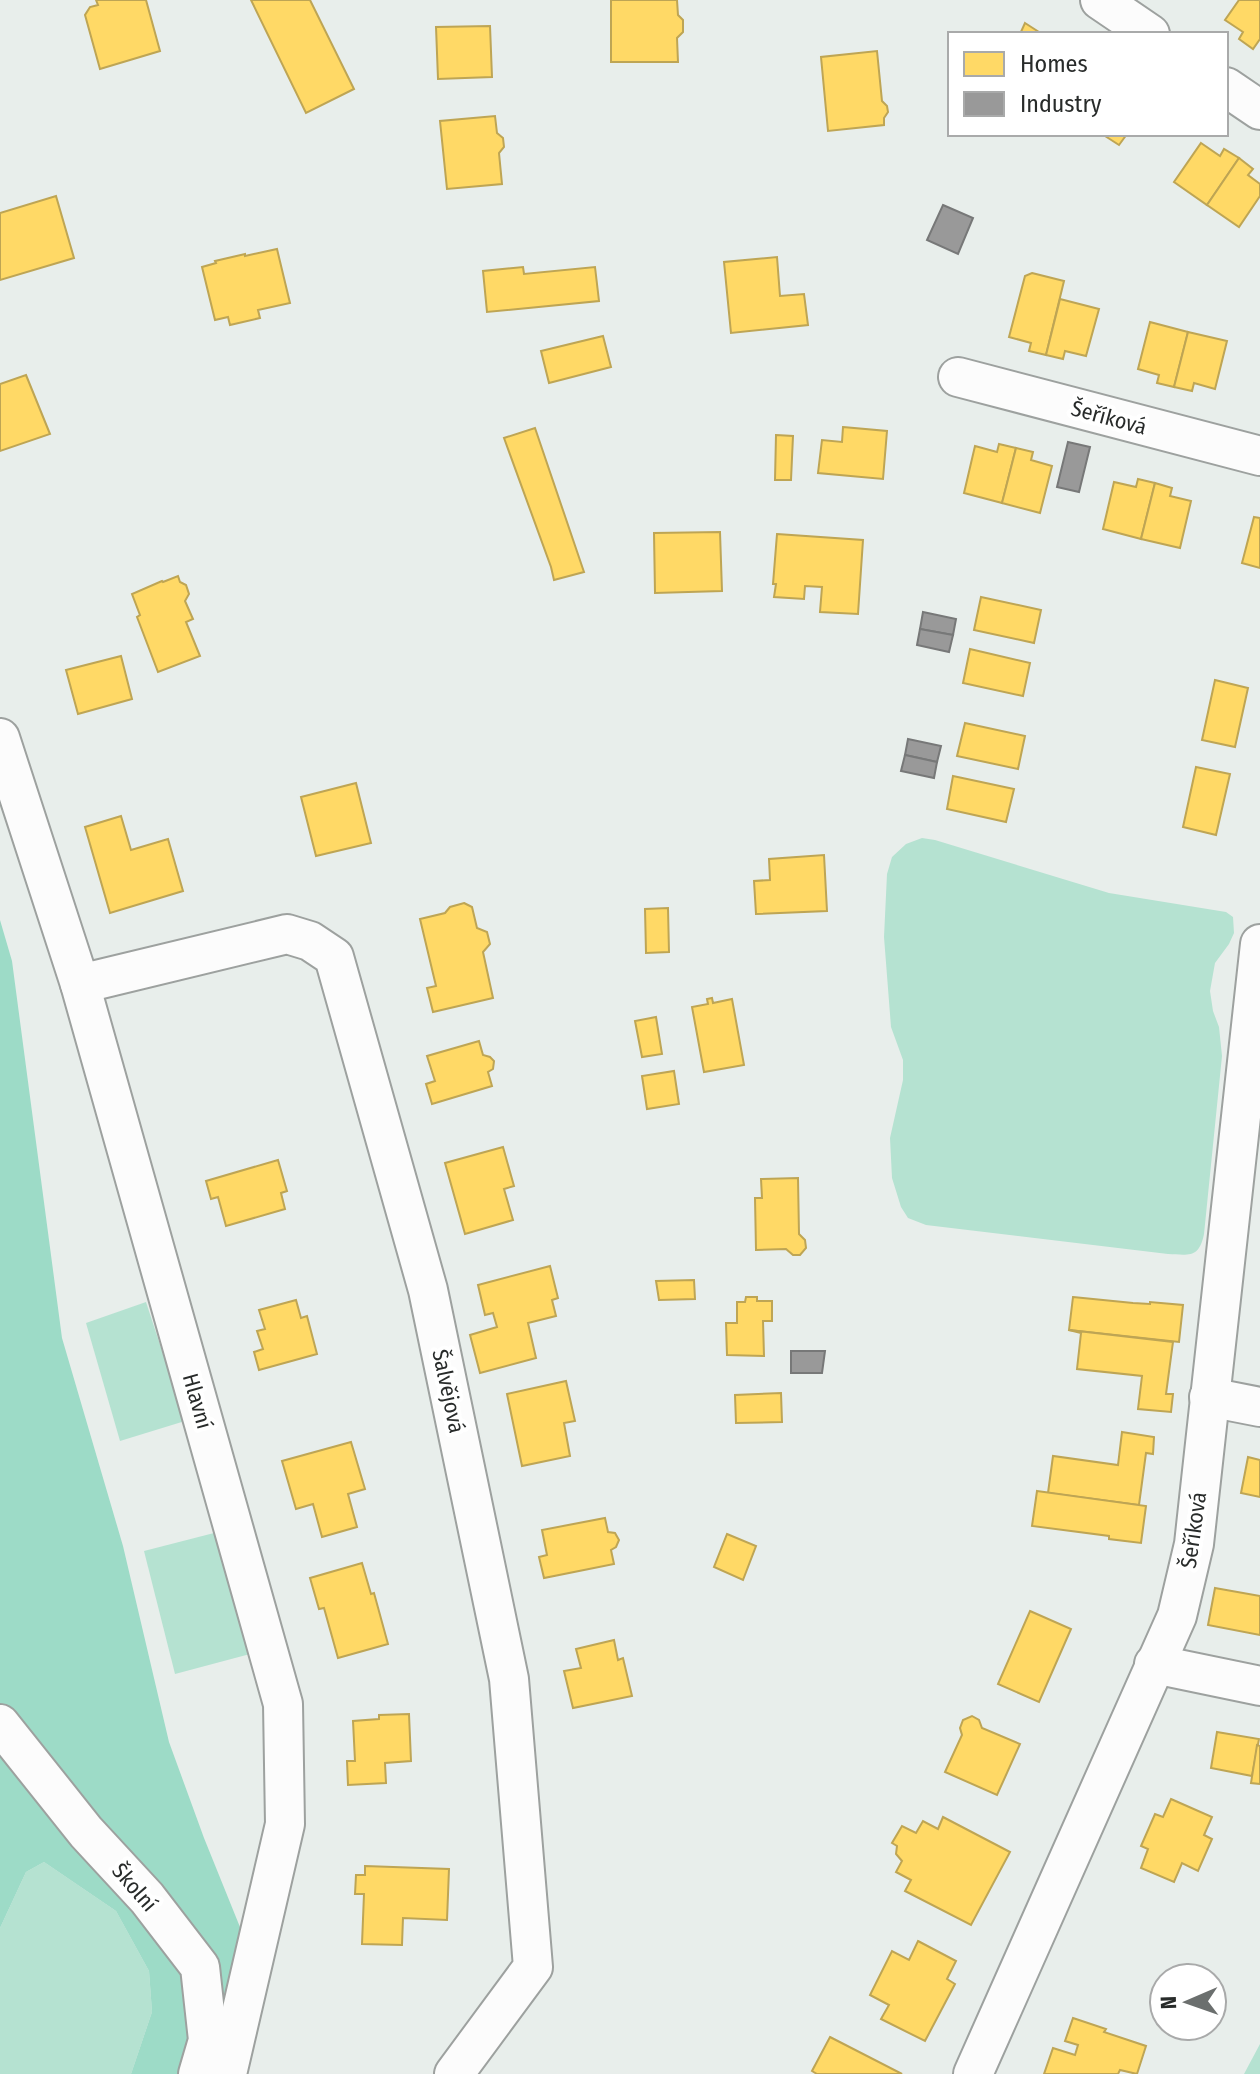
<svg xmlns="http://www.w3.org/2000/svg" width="1260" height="2074" font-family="'Fira Sans Condensed',sans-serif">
	<rect width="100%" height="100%" fill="#e8eeeb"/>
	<g fill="#b5e2d1">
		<path d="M922 838 935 840 1109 893 1226 912 1233 917 1234 933 1229 944 1215 963 1210 991 1213 1011 1219 1027 1222 1056 1204 1234C1199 1258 1190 1255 1168 1254L926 1225 908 1218 901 1207 892 1178 890 1138 903 1080V1060L891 1027 884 937 887 874 892 857 906 844Z"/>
		<path d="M146 1302 185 1421 120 1441 86 1323Z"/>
		<path d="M214 1533 250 1654 175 1674 144 1551Z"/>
		<path d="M44 1862 116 1911 149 1971 152 2012 131 2074H0V1928L26 1872Z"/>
		<path d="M1260 2044V2074H1244Z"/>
	</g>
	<path fill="#9ddbc7" d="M0 920 12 961 62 1338 123 1546 169 1742 204 1838 244 1937 228 1987 191 2074H131L152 2012 149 1971 116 1911 44 1862 26 1872 0 1928Z"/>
	<g fill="#ffd966" stroke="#bea554" stroke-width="2">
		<path d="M96 0H146L160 51 100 69 85 15 90 7 98 5Z"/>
		<path d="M251 0H310L354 89 306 113Z"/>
		<path d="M611 0H677L678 15 683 20V32L677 38 678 62H611Z"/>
		<path d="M1239 0H1260V39L1253 49 1239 39 1243 32 1225 20Z"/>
		<path d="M1025 23 1042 34H1020Z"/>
		<path d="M490 26 492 77 438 79 436 27Z"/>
		<path d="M877 51 882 101 887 106 888 112 884 118V125L828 131 821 57Z"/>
		<path d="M495 116 497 133 503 138 504 147 499 153 502 184 447 189 440 121Z"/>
		<path d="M1102 134H1127L1119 145Z"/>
		<path d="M1201 143 1220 156 1224 149 1239 158 1207 205 1174 182Z"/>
		<path d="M1239 158 1253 169 1248 175 1260 184V196L1239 227 1207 205Z"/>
		<path d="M56 196 74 258 0 280V213Z"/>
		<path d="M277 249 290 303 258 310 260 318 230 325 228 317 215 320 202 267 216 263 215 261 245 254V256Z"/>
		<path d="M777 257 780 296 804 294 808 325 731 333 724 262Z"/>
		<path d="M523 267 524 274 595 267 599 301 487 312 483 271Z"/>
		<path d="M1032 273 1064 281 1046 355 1029 351 1031 343 1009 337 1025 276Z"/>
		<path d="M1060 299 1099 309 1086 356 1065 351 1063 359 1046 355Z"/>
		<path d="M1150 322 1188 332 1174 387 1157 383 1159 375 1138 369Z"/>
		<path d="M1188 332 1227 341 1215 389 1194 383 1192 391 1174 387Z"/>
		<path d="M603 336 611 367 549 383 541 351Z"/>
		<path d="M26 375 50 434 0 451V384Z"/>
		<path d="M843 427 887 431 883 479 818 473 822 440 842 442Z"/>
		<path d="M535 428 584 572 554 580 551 567 504 438Z"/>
		<path d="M776 435 793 436 791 480H775Z"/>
		<path d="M999 444 1016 448 1002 503 964 493 975 446 997 452Z"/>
		<path d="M1016 448 1033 452 1031 460 1052 466 1040 513 1002 503Z"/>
		<path d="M1138 479 1155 483 1141 539 1103 529 1114 482 1136 487Z"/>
		<path d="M1155 483 1172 488 1170 496 1191 501 1180 548 1141 539Z"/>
		<path d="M1254 517 1260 518V568L1242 563Z"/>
		<path d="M720 532 722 591 655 593 654 533Z"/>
		<path d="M777 534 863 540 858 614 820 612 822 587 805 586 804 599 774 597 776 584H773Z"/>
		<path d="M178 576 180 582 186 585 189 594 185 601 193 619 186 622 200 656 158 672 137 617 140 615 132 594 162 581 163 582Z"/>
		<path d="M981 597 1041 610 1034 643 974 630Z"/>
		<path d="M970 649 1030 663 1023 696 963 683Z"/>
		<path d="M121 656 132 699 78 714 66 670Z"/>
		<path d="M1215 680 1248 688 1235 747 1202 740Z"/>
		<path d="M965 723 1025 736 1018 769 957 756Z"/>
		<path d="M1196 767 1230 774 1216 835 1183 827Z"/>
		<path d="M953 776 1014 789 1006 822 947 809Z"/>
		<path d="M356 783 371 843 316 856 301 797Z"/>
		<path d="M121 816 131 850 168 839 183 891 110 913 85 827Z"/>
		<path d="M824 855 827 911 756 914 754 881 770 880 769 859Z"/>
		<path d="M464 903 472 907 477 928 487 932 490 944 483 952 493 998 433 1012 427 988 436 986 420 919 445 913 450 907Z"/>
		<path d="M668 908 669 952 646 953 645 909Z"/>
		<path d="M712 998 713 1003 732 999 744 1065 704 1072 692 1007 708 1004 707 999Z"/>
		<path d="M656 1017 662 1054 642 1057 635 1021Z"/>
		<path d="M479 1041 483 1055 490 1057 494 1061 493 1069 488 1072 492 1086 432 1104 426 1084 435 1081 427 1056Z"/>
		<path d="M674 1071 679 1104 647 1109 642 1076Z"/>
		<path d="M503 1147 514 1186 504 1189 513 1220 465 1234 445 1163Z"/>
		<path d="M278 1160 287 1191 281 1193 285 1209 226 1226 218 1197 211 1199 206 1181Z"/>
		<path d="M798 1178 799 1234 805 1240 806 1248 800 1255H793L786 1249 756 1250 755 1198H762L761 1179Z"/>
		<path d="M550 1266 558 1298 552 1300 556 1316 528 1323 536 1358 480 1373 470 1335 497 1327 493 1313 485 1315 478 1285Z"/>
		<path d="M694 1280 695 1299 659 1300 656 1281Z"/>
		<path d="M746 1297H757V1301H772V1321H763L764 1356 727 1355 726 1323H737V1302H745Z"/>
		<path d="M1073 1297 1133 1303 1150 1304V1302L1183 1305 1179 1342 1069 1330Z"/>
		<path d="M296 1300 301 1318 307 1316 317 1354 259 1370 254 1352 263 1349 257 1331 265 1329 259 1310Z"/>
		<path d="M1069 1330 1173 1342 1166 1394H1173L1171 1412 1138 1409 1142 1376 1077 1369 1081 1333Z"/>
		<path d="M566 1381 575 1421 564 1423 570 1456 522 1466 507 1394Z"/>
		<path d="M781 1393 782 1422 736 1423 735 1395Z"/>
		<path d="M1122 1432 1154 1437 1153 1454 1146 1453 1139 1505 1048 1493 1053 1456 1118 1465Z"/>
		<path d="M351 1442 365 1489 348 1494 357 1527 322 1537 313 1504 296 1509 282 1461Z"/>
		<path d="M1248 1457 1260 1460V1497L1241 1493Z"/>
		<path d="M1037 1491 1146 1506 1141 1543 1109 1539V1536L1032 1526Z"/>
		<path d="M605 1518 608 1532 615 1533 619 1540 616 1547 611 1550 614 1564 544 1578 539 1557 547 1555 542 1530Z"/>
		<path d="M727 1534 756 1546 743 1580 714 1567Z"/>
		<path d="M362 1563 371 1594 374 1593 388 1644 338 1658 324 1608 319 1609 310 1578Z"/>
		<path d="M1215 1588 1260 1596V1635L1208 1625Z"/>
		<path d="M1030 1611 1071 1629 1039 1702 998 1684Z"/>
		<path d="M614 1640 618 1660 623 1658 632 1696 573 1708 564 1671 581 1668 576 1649Z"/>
		<path d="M409 1714 411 1761 385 1763 386 1783 348 1785 347 1761H355L353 1721 379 1719V1715Z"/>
		<path d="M972 1716 979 1720 982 1728 1020 1744 997 1795 945 1772 962 1735 960 1728 963 1720Z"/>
		<path d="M1217 1732 1259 1739 1252 1776 1211 1768Z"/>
		<path d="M1257 1745 1260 1746V1784L1251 1783Z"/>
		<path d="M1171 1799 1212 1817 1204 1835 1212 1839 1198 1871 1182 1863 1174 1882 1141 1868 1148 1849 1141 1846 1155 1814 1163 1817Z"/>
		<path d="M943 1817 1010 1852 971 1925 905 1891 911 1880 896 1872 902 1861 896 1854 897 1846 892 1843 902 1826 916 1833 923 1821 938 1829Z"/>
		<path d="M365 1866 449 1869 447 1920 403 1918 402 1945 362 1944 364 1894H355L356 1875H365Z"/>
		<path d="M918 1941 956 1961 947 1979 955 1984 925 2041 881 2019 889 2005 870 1995 892 1951 909 1960Z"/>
		<path d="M1073 2018 1106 2029 1104 2032 1146 2046 1137 2074 1120 2070 1118 2074H1044L1053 2048 1075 2055 1078 2045 1065 2041Z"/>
		<path d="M830 2037 902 2074H817L812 2071Z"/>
	</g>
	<g fill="#999" stroke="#777878" stroke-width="2">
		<path d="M943 205 973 218 958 254 927 240Z"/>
		<path d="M1068 442 1090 447 1079 492 1057 487Z"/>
		<path d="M923 612 956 619 953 635 920 629Z"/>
		<path d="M920 629 953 635 949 652 917 645Z"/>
		<path d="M908 739 941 746 937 762 905 755Z"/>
		<path d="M905 755 937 762 934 778 901 771Z"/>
		<path d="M791 1351H825L822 1373H791Z"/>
	</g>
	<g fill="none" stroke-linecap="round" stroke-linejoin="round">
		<defs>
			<g id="minor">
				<path d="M1100 0 1150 34"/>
				<path d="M1226 87 1260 110"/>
				<path d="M958 377 1260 456"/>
				<path d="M0 738 80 984 283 1704 285 1824 227 2074"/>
				<path d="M80 984 287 934 310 941 334 957 428 1290 509 1679 533 1967 454 2074"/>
				<path d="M1209 1397 1260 1407"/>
				<path d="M1154 1664 1260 1686"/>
				<path d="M0 1724 86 1832 147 1898 200 1967 208 2040 198 2074"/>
				<path d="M973 2074 1177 1616 1194 1544 1260 944"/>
			</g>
		</defs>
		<use href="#minor" stroke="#9da19f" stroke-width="42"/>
		<use href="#minor" stroke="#fcfcfc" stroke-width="38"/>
	</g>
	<g text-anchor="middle" stroke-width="8" stroke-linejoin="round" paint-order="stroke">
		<g font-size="22" fill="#282b2a" stroke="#fff">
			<text transform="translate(1109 417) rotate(15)" y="8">Šeříková</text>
			<text transform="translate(449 1391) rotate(78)" y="8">Šalvějová</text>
			<text transform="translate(198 1401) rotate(74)" y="8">Hlavní</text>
			<text transform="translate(1193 1530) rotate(-82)" y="8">Šeříková</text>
			<text transform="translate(135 1887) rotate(49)" y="8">Školní</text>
		</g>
	</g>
	<rect x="948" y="32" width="280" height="104" fill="#ffffff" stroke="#a9aaaa" stroke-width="2"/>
	<rect x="964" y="52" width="40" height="24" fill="#ffd966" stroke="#a9aaaa" stroke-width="2"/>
	<text x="1020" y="72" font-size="24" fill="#282b2a">Homes</text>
	<rect x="964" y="92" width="40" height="24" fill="#999999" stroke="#a9aaaa" stroke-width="2"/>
	<text x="1020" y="112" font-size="24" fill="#282b2a">Industry</text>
	<g transform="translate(1188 2002) rotate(268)"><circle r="38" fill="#ffffff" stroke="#a9aaaa" stroke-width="2"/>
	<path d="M0-6L14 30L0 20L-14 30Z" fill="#6b6f6e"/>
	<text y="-12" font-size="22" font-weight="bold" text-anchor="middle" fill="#282b2a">N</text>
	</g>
</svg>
